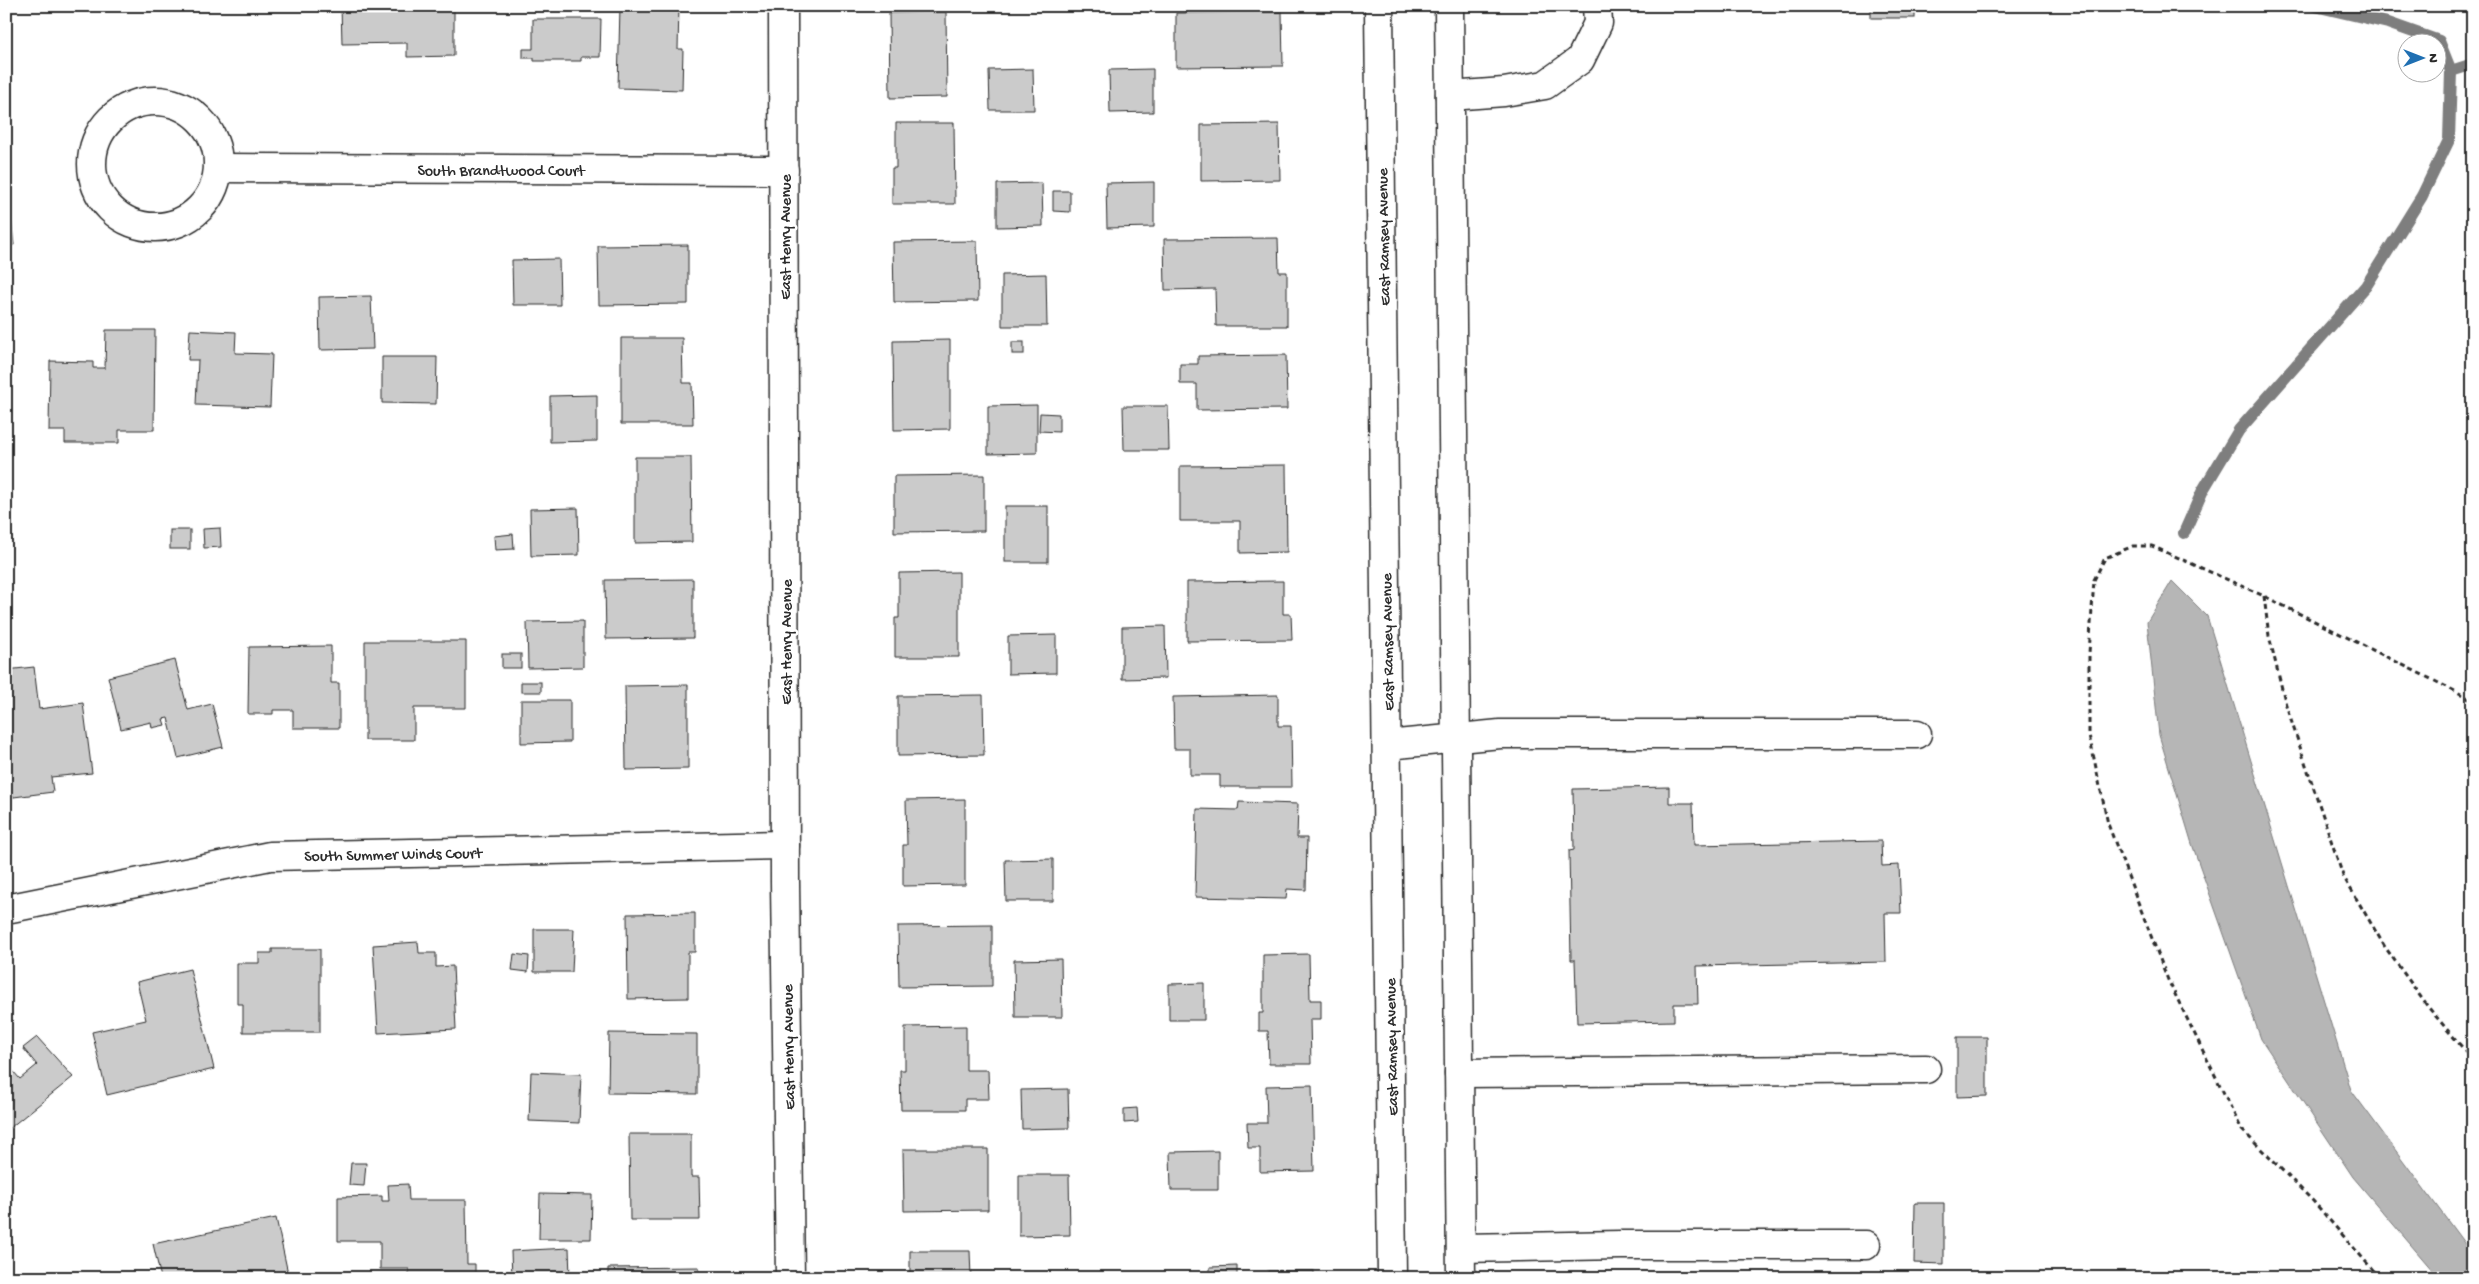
<svg xmlns="http://www.w3.org/2000/svg" width="2479" height="1284" font-family="'Gochi Hand',sans-serif">
	<rect width="100%" height="100%" fill="#fff"/>
	<filter id="ink" filterUnits="userSpaceOnUse"><feTurbulence type="fractalNoise" baseFrequency=".02" numOctaves="2"/><feDisplacementMap in="SourceGraphic" scale="10" xChannelSelector="R" yChannelSelector="G"/><feConvolveMatrix kernelMatrix="1 2 1 2 8 2 1 2 1" color-interpolation-filters="sRGB"/></filter>
	<g filter="url(#ink)">
		<path fill="#b6b6b6" stroke="#7e7e7e" d="M2172 581 2207 616 2351 1090 2473 1255V1278H2439L2353 1177 2261 1039 2192 844 2159 735 2147 622Z"/>
		<g fill="none" stroke-linecap="round" stroke-linejoin="round">
			<g stroke="#7e7e7e" stroke-width="12">
				<path d="M2451 71 2473 64"/>
				<path d="M2184 533 2203 490 2239 430 2366 286 2422 196 2449 140 2451 71 2439 41 2388 23 2315 6"/>
			</g>
		</g>
		<g fill="#cbcbcb" stroke="#2b2b2b">
			<path d="M341 6H454V56L407 57V43L342 44Z"/>
			<path d="M620 6H679L678 49H683L682 90 618 88Z"/>
			<rect x="1871" y="6" width="44" height="12"/>
			<path d="M946 12 947 97 890 98 889 13Z"/>
			<path d="M1282 12 1283 66 1176 67V13Z"/>
			<path d="M533 19H601L600 57H581V61H534V58H523V49H533Z"/>
			<path d="M1033 69 1034 110H990L989 70Z"/>
			<path d="M1153 69V112L1110 113 1109 70Z"/>
			<path d="M896 123H954L955 204H892V168H896Z"/>
			<path d="M1279 124 1280 180 1201 181V125Z"/>
			<path d="M7 180 14 245 6 246V180Z"/>
			<path d="M1154 182V227L1107 228 1106 183Z"/>
			<path d="M1042 183 1043 226 997 227V184Z"/>
			<path d="M1053 191H1070V212L1053 211Z"/>
			<path d="M1278 238 1279 272H1287V326H1216L1215 289 1165 290 1164 239Z"/>
			<path d="M977 241 978 301 894 302 893 242Z"/>
			<path d="M688 245V304L599 305 598 246Z"/>
			<path d="M559 259 560 305H513L512 260Z"/>
			<path d="M1046 274 1047 326H1002V275Z"/>
			<path d="M371 296 373 349 320 350 319 297Z"/>
			<path d="M106 330H155L154 430H119V443H65V431H49L50 361 93 362V368H105Z"/>
			<path d="M190 330 236 332 235 353 272 354 270 407 196 405 198 360H188Z"/>
			<path d="M621 338H682L683 383H692L693 424H621Z"/>
			<path d="M950 340V429L894 430 893 341Z"/>
			<rect x="1012" y="342" width="12" height="12"/>
			<path d="M1286 355 1287 409 1197 410V384H1180V364H1198V356Z"/>
			<path d="M382 357H437L436 404 382 403Z"/>
			<path d="M597 395V441L550 442V396Z"/>
			<path d="M1037 405V453L988 454V406Z"/>
			<path d="M1123 406H1168L1169 450H1124Z"/>
			<path d="M1040 413 1059 414V432L1039 431Z"/>
			<path d="M635 457H691L692 542 635 543Z"/>
			<path d="M1286 465 1287 552 1240 553V521H1180V466Z"/>
			<path d="M984 475V531L894 532V476Z"/>
			<rect x="1005" y="506" width="43" height="56"/>
			<path d="M578 508 579 555 531 556 530 509Z"/>
			<path d="M220 528 221 547 204 548 203 529Z"/>
			<rect x="170" y="530" width="20" height="19"/>
			<path d="M513 534 514 549 495 550 494 536Z"/>
			<path d="M959 572V657H895V618H899V573Z"/>
			<path d="M693 579V638L606 639 605 580Z"/>
			<path d="M1283 581V614H1291L1292 640 1187 641V582Z"/>
			<path d="M583 621V667L528 668 527 622Z"/>
			<path d="M1165 626 1166 678 1122 679V627Z"/>
			<path d="M1056 635V673L1008 674V636Z"/>
			<path d="M365 641H466V708H414V740H365Z"/>
			<path d="M331 646V683H339V728H293V710H273V714H248L249 647Z"/>
			<rect x="502" y="654" width="19" height="14"/>
			<path d="M175 660 188 710 212 704 223 747 178 758 168 718 163 719 165 725 152 728 151 722 121 729 108 677Z"/>
			<path d="M34 667 39 709 83 703 92 773 51 777 53 792 6 798V670Z"/>
			<rect x="521" y="682" width="20" height="10"/>
			<path d="M688 685V769L626 770 625 686Z"/>
			<path d="M983 695 984 755 898 756V696Z"/>
			<path d="M1278 695V726H1291L1292 787H1220V775H1190V749H1174L1173 697Z"/>
			<path d="M521 700H570V742L521 743Z"/>
			<path d="M1669 787V803H1693L1694 845 1881 841 1882 866 1899 865 1901 913H1885L1886 962 1697 966 1698 1004H1674V1021L1577 1023 1575 960H1571L1569 851 1574 850 1573 789Z"/>
			<path d="M965 799V885L903 886V845H907L906 800Z"/>
			<path d="M1239 802 1298 804 1297 838H1307L1306 890 1287 889 1286 899 1195 897 1197 809 1238 810Z"/>
			<path d="M1053 859V901H1006L1005 860Z"/>
			<path d="M695 913V952H688V998L628 999 627 914Z"/>
			<path d="M992 925V986L899 987 898 926Z"/>
			<path d="M534 929H574L572 972H534Z"/>
			<path d="M418 942 419 953H436V967L453 966 456 1029 378 1033 373 945Z"/>
			<path d="M272 949H320V1032H243V1004H237V963H259V953H272Z"/>
			<path d="M514 954 529 956 528 972 512 970Z"/>
			<path d="M1309 954 1310 1000H1321V1019H1310L1311 1064H1269L1268 1031H1259V1013H1263V955Z"/>
			<path d="M1061 959 1062 1017H1015L1014 960Z"/>
			<path d="M190 969 214 1069 107 1095 92 1032 146 1020 137 982Z"/>
			<path d="M1204 983V1020H1169V984Z"/>
			<path d="M966 1026V1070H988L989 1099H965V1110H901L900 1070H905V1027Z"/>
			<path d="M609 1033 697 1034V1094L608 1093Z"/>
			<path d="M37 1037 73 1077 6 1131V1063L20 1079 37 1065 23 1048Z"/>
			<path d="M1957 1037H1987V1096L1957 1097Z"/>
			<path d="M531 1072 581 1074 579 1123 529 1121Z"/>
			<path d="M1312 1085 1314 1171 1260 1172V1148H1248L1247 1123H1267L1266 1086Z"/>
			<path d="M1068 1089 1069 1128 1022 1129 1021 1090Z"/>
			<path d="M1137 1108 1138 1122 1124 1123V1109Z"/>
			<path d="M629 1134H691V1177H699L700 1220H630Z"/>
			<path d="M903 1149H988V1210L904 1211Z"/>
			<path d="M1218 1151V1190H1171L1170 1152Z"/>
			<path d="M351 1163H366L364 1186 349 1185Z"/>
			<path d="M1019 1175H1069L1070 1235 1019 1236Z"/>
			<path d="M408 1184 409 1200H466L467 1264H475V1278L409 1277V1269H380V1241H338V1197L382 1196V1201H389L388 1185Z"/>
			<path d="M540 1194 592 1195 591 1239H539Z"/>
			<path d="M1915 1203H1944V1264L1914 1263Z"/>
			<path d="M276 1218 289 1278H203V1275L190 1278H161L153 1244Z"/>
			<path d="M569 1248 570 1278H512L511 1251Z"/>
			<path d="M910 1251H970L971 1278H910Z"/>
			<path d="M1237 1266V1278H1210V1267Z"/>
			<path d="M699 1267V1278H608V1268Z"/>
			<rect x="1268" y="1271" width="46" height="7"/>
		</g>
		<g fill="none" stroke-linecap="round" stroke-linejoin="round">
			<defs>
				<g id="minor">
					<path d="M783 6 785 882 790 1278"/>
					<path d="M1379 6 1392 1278"/>
					<path d="M1449 6 1461 1278"/>
					<path d="M1450 96 1504 92 1545 85 1580 60 1598 23 1597 6"/>
					<circle cx="155" cy="164" r="63"/>
					<path d="M219 168 784 170"/>
					<path d="M1387 745 1500 734H1917"/>
					<path d="M6 909 270 856 785 845"/>
					<path d="M1459 1073 1926 1069"/>
					<path d="M1461 1248 1621 1245H1866"/>
				</g>
			</defs>
			<use href="#minor" stroke="#2b2b2b" stroke-width="31"/>
			<g stroke="#2b2b2b" stroke-width="3" stroke-dasharray="5 4" stroke-linecap="butt">
				<path d="M2264 596 2269 636 2286 705 2343 876 2385 947 2428 1007 2473 1060"/>
				<path d="M2380 1278 2313 1201 2242 1130 2168 980 2108 824 2089 735V653L2094 580 2105 558 2133 546H2152L2264 596 2473 700"/>
			</g>
			<use href="#minor" stroke="#fff" stroke-width="28"/>
		</g>
	</g>
	<g text-anchor="middle" stroke-width="5" stroke-linejoin="round" paint-order="stroke">
		<g font-size="16" fill="#2b2b2b" stroke="#fff">
			<text x="501" y="175">South Brandtwood Court</text>
			<text transform="translate(784 237) rotate(-90)" y="6">East Henry Avenue</text>
			<text transform="translate(1382 237) rotate(-91)" y="6">East Ramsey Avenue</text>
			<text transform="translate(785 642) rotate(-90)" y="6">East Henry Avenue</text>
			<text transform="translate(1386 642) rotate(-91)" y="6">East Ramsey Avenue</text>
			<text transform="translate(393 853) rotate(-1)" y="6">South Summer Winds Court</text>
			<text transform="translate(787 1047) rotate(-91)" y="6">East Henry Avenue</text>
			<text transform="translate(1390 1047) rotate(-91)" y="6">East Ramsey Avenue</text>
		</g>
	</g>
	<rect width="2479" height="1284" fill="none" stroke="#fff" stroke-width="25"/>
	<rect x="12" y="12" width="2454" height="1259" fill="none" stroke="#2b2b2b" stroke-width="2" filter="url(#ink)"/>
	<g transform="translate(2422 58) rotate(90)"><circle r="24" fill="#ffffff" stroke="#aaaaaa"/>
	<path d="M0-4L9 19L0 12L-9 19Z" fill="#1f6fb2"/>
	<text y="-8" font-size="14" font-weight="bold" text-anchor="middle" fill="#2b2b2b">N</text>
	</g>
</svg>
